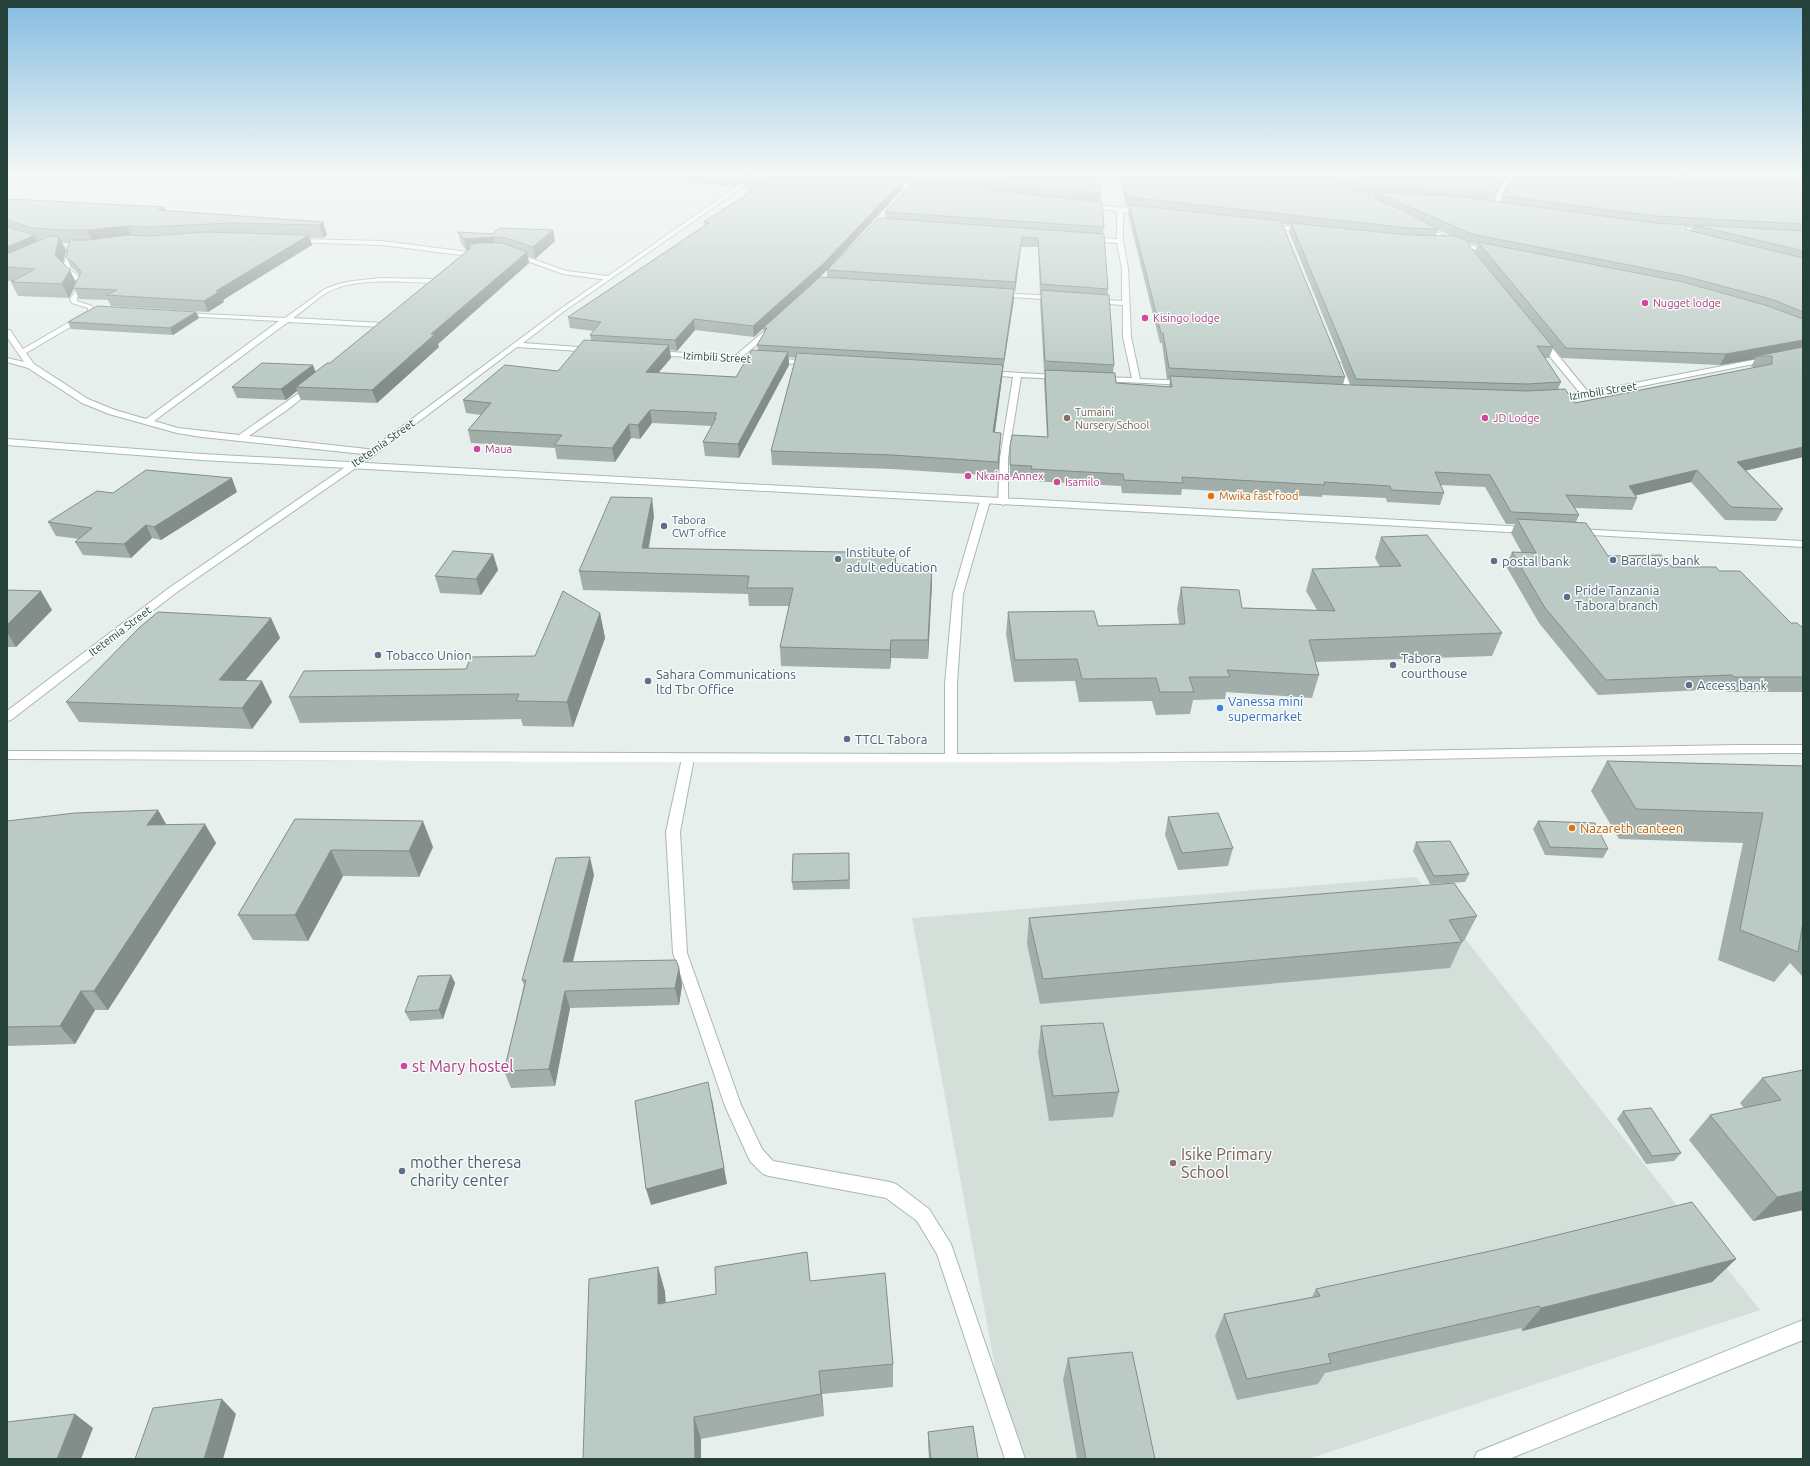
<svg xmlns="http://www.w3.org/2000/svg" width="1810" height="1466" font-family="Ubuntu,sans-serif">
	<rect width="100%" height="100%" fill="#e6efeb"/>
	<path fill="#d4dfda" d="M1416 877 1760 1310 1308 1459H1012L912 918Z"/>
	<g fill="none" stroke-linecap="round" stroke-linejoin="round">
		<defs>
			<g id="lane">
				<path d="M296 239 382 241 469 252 472 254 469 256 382 245 294 242V240Z"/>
				<path d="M70 245 72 246C76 255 68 261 70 270L80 277 84 283C84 290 76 294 77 301L92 306 96 312 26 353 34 364 88 399 115 410 146 419 279 321 182 316 178 314 180 313 285 318 325 289 338 284 353 281 381 278 436 279 439 281 436 283C407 282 354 277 328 292 316 299 305 310 293 318L382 323 386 325 382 327 288 322 154 421 178 428 239 435 312 384H315V388L287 410 249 436 376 450 377 452 376 454 373 455 202 437 177 433 109 414 82 403 28 368 7 362V358L24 362 7 337V330H10L23 349 88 311V308L72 303 70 299 77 288 78 283C74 276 66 275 63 268L67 254V247Z"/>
				<path d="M513 252 566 271 608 276 611 278 608 280 563 274 511 255V253Z"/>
				<path d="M688 754 692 755 694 758 680 832 687 953 741 1105 762 1149 773 1161 890 1182 896 1184 929 1209 951 1244 1025 1459H1005L937 1254 917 1221 886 1198 769 1176 763 1174 750 1161 725 1106 673 953 666 832 682 758 684 755Z"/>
				<path d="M1803 1320V1340L1509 1459H1474L1477 1452Z"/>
			</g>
			<g id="street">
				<path d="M758 172H764L563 312 523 343 592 348H595V352L517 347 376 454 177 592 11 720 7 721V711L169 588 370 450 559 310Z"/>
				<path d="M1530 172 1534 173 1514 177 1504 191 1497 207H1493L1498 191 1510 175Z"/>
				<path d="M888 182 925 186 928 188 925 190 886 185 885 184Z"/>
				<path d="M1087 204 1144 210 1147 212 1144 214 1123 212V241L1128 269 1131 337 1140 379 1185 381H1188V385L1100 381 1096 379 1100 377 1132 378 1123 337V305L1094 303 1091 301 1094 299 1122 301V269L1117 243 1088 241 1085 239 1088 237 1117 239V211L1085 207V205Z"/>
				<path d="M1268 224 1305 229 1308 231 1305 233 1266 227 1265 226Z"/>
				<path d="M1420 226H1424L1456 241 1494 252 1491 254 1452 243 1420 228Z"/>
				<path d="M998 293 1056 296 1059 298 1056 300 996 296V294Z"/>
				<path d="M770 326 777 328 743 356 810 361 814 363 813 365 655 355 651 353 655 351 735 356Z"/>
				<path d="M1538 338H1544L1588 392 1769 357 1773 359 1769 361 1586 397 1555 400H1552V396L1580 393 1538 342Z"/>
				<path d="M1335 363H1341L1342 365 1353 393 1352 395H1346L1345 393 1334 365Z"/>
				<path d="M983 371 1059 375 1063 377 1059 379 1021 377 1008 458V502L1003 505 998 502 1000 458 1013 377 986 375H983Z"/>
				<path d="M985 498 990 501 963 594 957 684V754L1345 752 1738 745H1803V753C1628 753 1454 760 1280 761 855 764 431 761 7 759V751L945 754V684L953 594 980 501Z"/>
			</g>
			<g id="secondary">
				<path d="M7 439 202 454 1528 527 1533 530 1528 533 202 460 7 445Z"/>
				<path d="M1577 529 1803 541V547L1574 534 1572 532Z"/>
			</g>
		</defs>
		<use href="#lane" stroke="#a8b8b2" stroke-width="2"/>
		<use href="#street" stroke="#a8b8b2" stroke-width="2"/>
		<use href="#secondary" stroke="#a4bbb3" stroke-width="2"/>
		<use href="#lane" fill="#fff" fill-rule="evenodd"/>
		<use href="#street" fill="#fff" fill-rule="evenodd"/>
		<use href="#secondary" fill="#fff" fill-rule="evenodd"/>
	</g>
	<g fill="#a1aea9" fill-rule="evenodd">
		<path d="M640 172H1803V457L1746 470 1783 509 1776 521 1725 520 1691 482 1635 495 1637 498 1632 510 1575 508 1579 515 1576 522 1608 556 1672 567 1719 571 1791 623 1803 628V692H1726L1724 689 1598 695 1539 623 1506 566 1512 552 1522 553 1511 533 1515 524H1506L1485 487 1440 485 1444 493 1440 505 1387 502 1386 498 1322 495V497L1182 489 1181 495 1122 493 1121 486 1031 481V478L1010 477V446L1047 437 1044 381 1045 372H1044L1040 301 1041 294H1040L1038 247H1021L1015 292H1014V299L1003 370 1002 378 995 432 1001 433 998 476 892 469 772 465 771 451 796 358 789 357V365L739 458 705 456 703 442 712 426 652 423 640 439 631 438 615 462 557 459 555 448 471 443 468 430 481 415 466 413 463 400 558 371 591 340 590 335 594 331 570 328 568 317 705 225 704 222 748 193V191L751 189 744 188 743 181 734 187 640 177ZM1515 173H1517L1503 196 1501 202 1493 201 1500 186 1509 176ZM1119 176 1126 206 1129 207 1128 214 1160 343H1162L1167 379H1170L1169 387 1116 383 1113 373 1114 365 1108 295V289L1103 234 1104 227 1100 202 1101 194 1100 179ZM903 182 912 183 885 212V218L827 270V277L763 328 824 273 903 189ZM1366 195H1374V198ZM1282 224 1291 225 1289 232 1351 385H1343L1345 377ZM1686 227 1692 228 1691 231 1687 230ZM1438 230 1452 236H1436ZM1468 243 1477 245 1475 252 1515 301 1472 249ZM763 328 764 334 757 345 758 350 736 377 658 373 671 358 670 350 677 351 695 330 754 337ZM1553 348 1562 358 1720 365 1755 359 1751 367H1758L1575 403 1558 389 1561 382 1544 358H1549Z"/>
		<path d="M7 199 323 222 327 235 323 238H310L312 245 223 300 224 302 208 312 111 306 108 300 79 299 74 288 69 298 18 296 11 282 12 281H7ZM62 243H69L66 257 71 267 80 275 76 282 63 263 66 250Z"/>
		<path d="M458 232 555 241 535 259 528 256 529 263 438 344 439 347 377 403 301 400 297 391 286 400 237 398 232 387 313 365 315 372 330 363 468 250H466L461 243Z"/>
		<path d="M196 312 199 318 173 335 71 329 68 322Z"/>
		<path d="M237 492 161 540 152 538 131 558 83 555 75 542 79 539 56 536 48 522 113 493Z"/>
		<path d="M654 516 649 548 896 553V564L932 583 928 659 891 658 890 669 781 666 780 647 789 606H749L748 594 583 590 579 571Z"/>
		<path d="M1381 537 1502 633 1492 656 1315 662 1319 675 1312 698 1226 692 1225 699 1193 700 1190 714 1156 715 1152 701 1079 702 1075 681 1014 682 1006 634 1008 612 1098 626 1179 624 1177 609 1181 587 1242 608 1317 610 1306 591 1312 569 1380 567 1375 558Z"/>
		<path d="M493 554 498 570 481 595 440 593 435 576Z"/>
		<path d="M7 590 52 610 16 647H7Z"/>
		<path d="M600 613 605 638 573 727 523 726 521 719 300 723 289 697 466 669 535 656Z"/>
		<path d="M271 618 280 638 245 681 272 702 252 729 79 722 66 702Z"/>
		<path d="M1607 761 1803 766V977L1790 963 1774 982 1718 960 1743 843 1619 839 1591 791Z"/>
		<path d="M158 810 166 825 216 843 108 1010H95L75 1044 7 1046V821Z"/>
		<path d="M1168 817 1233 848 1228 866 1178 870 1165 835Z"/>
		<path d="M295 819 433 847 419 877 343 876 308 941 253 940 238 915Z"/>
		<path d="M1538 821 1608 849 1603 858 1545 855 1533 829Z"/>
		<path d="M1416 842 1469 874 1465 882 1430 884 1413 851Z"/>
		<path d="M849 862 850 889 793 890 792 882Z"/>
		<path d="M594 875 573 962 679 968 682 985 679 1005 570 1008 555 1086 511 1088 504 1071 524 985 522 980Z"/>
		<path d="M1477 916 1464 941 1462 942 1450 968 1040 1004 1027 944 1029 918Z"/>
		<path d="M451 975 455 983 443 1019 410 1021 405 1012Z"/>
		<path d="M1041 1026 1119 1092 1113 1117 1049 1121 1038 1052Z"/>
		<path d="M1803 1070V1210L1753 1221 1689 1140 1710 1115 1744 1108 1740 1103 1762 1078Z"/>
		<path d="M1623 1111 1681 1153 1674 1161 1646 1164 1617 1119Z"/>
		<path d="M1736 1259 1712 1282 1522 1331 1521 1328 1325 1373 1318 1384 1237 1400 1215 1336 1224 1314 1312 1297 1316 1289Z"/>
		<path d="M658 1267 665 1292 666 1303 810 1281 893 1364V1387L822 1394 824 1416 701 1439V1459H583Z"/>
		<path d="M1068 1358 1155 1459H1077L1063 1380Z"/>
		<path d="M928 1432 978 1459H929L928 1446Z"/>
	</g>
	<g fill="#838d89">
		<path d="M743 172H756L743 179V181L734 187 733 178Z"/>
		<path d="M1099 172H1119V176L1098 179Z"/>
		<path d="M1508 172H1524L1515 173 1509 176 1500 186 1492 203 1495 194 1503 177Z"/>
		<path d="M903 180V189L824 273 754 337 753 326Z"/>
		<path d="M164 207 169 219 158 210Z"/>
		<path d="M323 222 327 235 323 238 319 225Z"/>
		<path d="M127 226 132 238 93 244 87 230Z"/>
		<path d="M553 230 555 241 535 259 533 247Z"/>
		<path d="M35 235 41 248 7 263V247Z"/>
		<path d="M309 235 312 245 223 300 224 302 208 312 204 301 216 291Z"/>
		<path d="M59 237 66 250 62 269 55 255Z"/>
		<path d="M494 237 496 248 469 245 470 250H466L464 239Z"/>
		<path d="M1022 237 1021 247 1015 292V282Z"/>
		<path d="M527 252 529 263 438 344 439 347 377 403 372 390 431 334Z"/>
		<path d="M70 270 76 283 73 288H74L69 298 62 284Z"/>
		<path d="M1014 289V299L1003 370 1004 359Z"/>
		<path d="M196 312 199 318 173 335 170 328Z"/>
		<path d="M694 319 695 330 677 351 675 340Z"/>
		<path d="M1803 340V350L1757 356 1755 359 1720 365 1726 354Z"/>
		<path d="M669 345 671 358 648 385 646 372Z"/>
		<path d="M788 352 789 365 739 458 738 444Z"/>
		<path d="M313 365 317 376 296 387 297 391 286 400 281 389Z"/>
		<path d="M1003 365 1002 378 993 446V432Z"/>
		<path d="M650 410 652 423 640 439 638 425Z"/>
		<path d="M629 424 631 438 615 462 612 448Z"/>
		<path d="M1001 433 1000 446 998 476V462Z"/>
		<path d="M1803 447V457L1731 474 1737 462Z"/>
		<path d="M1697 470 1691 482 1626 498 1629 486Z"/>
		<path d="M232 478 237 492 161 540 154 527Z"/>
		<path d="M652 498 654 516 645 566 642 548Z"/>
		<path d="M146 525 152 538 131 558 124 544Z"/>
		<path d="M493 554 498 570 481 595 476 579Z"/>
		<path d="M932 565V583L928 659V640Z"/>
		<path d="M41 591 52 610 16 647 7 632V625Z"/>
		<path d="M600 613 605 638 573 727 567 702Z"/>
		<path d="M271 618 280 638 229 700 219 680Z"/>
		<path d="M891 640V658L890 669V650Z"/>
		<path d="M262 681 272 702 252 729 242 708Z"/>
		<path d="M158 810 169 829 147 825Z"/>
		<path d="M423 821 433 847 419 877 409 851Z"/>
		<path d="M205 824 216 843 108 1010 94 991Z"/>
		<path d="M331 850 343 876 308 941 295 915Z"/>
		<path d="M590 857 594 875 568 980 563 962Z"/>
		<path d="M679 968 682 985 679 1005 675 988Z"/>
		<path d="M451 975 455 983 443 1019 439 1010Z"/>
		<path d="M81 991 95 1010 75 1044 60 1026Z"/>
		<path d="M565 991 570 1008 555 1086 549 1069Z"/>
		<path d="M712 1099 727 1184 651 1205 646 1189Z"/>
		<path d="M1803 1191V1210L1753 1221 1777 1197Z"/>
		<path d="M1736 1259 1712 1282 1522 1331 1541 1308Z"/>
		<path d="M658 1267 665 1292 666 1328 658 1304Z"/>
		<path d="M819 1371 822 1394 824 1416 821 1394Z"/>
		<path d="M222 1399 236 1414 223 1459H204Z"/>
		<path d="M75 1414 93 1428 81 1459H57Z"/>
		<path d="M694 1417 701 1439V1459H695Z"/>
	</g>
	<g fill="#bbcac4" stroke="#838d89">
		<path d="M668 172H743L733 178Z"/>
		<path d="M754 172H817L903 180 824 263 753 326 694 319 675 340 590 335 601 322 568 317 709 223 704 222 752 191H748L762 181 743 179Z"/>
		<path d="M884 172H1099L1101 194 911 174Z"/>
		<path d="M1121 172H1313L1404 211 1438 229 1410 228 1127 197Z"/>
		<path d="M1328 172H1508L1503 177 1495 194 1457 189 1362 186Z"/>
		<path d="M1520 172H1569L1692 184 1742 185 1803 183V224L1655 216 1503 196 1510 180 1516 173Z"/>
		<path d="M1635 172H1803V176L1742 178 1692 177Z"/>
		<path d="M913 182 1102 202 1104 227 885 212Z"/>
		<path d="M1375 192 1456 196 1655 223 1687 225 1685 227 1687 230 1803 258V312L1771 299 1684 276 1472 234Z"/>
		<path d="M7 199 164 207 158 210 323 222 319 225 231 223 149 227 127 226 87 230H64L32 228 7 220Z"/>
		<path d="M1129 205 1281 221 1345 377 1169 368 1163 333H1161Z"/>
		<path d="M879 218 1104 234 1108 289 1041 284 1038 238 1022 237 1015 282 827 270Z"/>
		<path d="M1291 223 1409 235 1456 236 1466 240 1472 249 1553 347 1537 346 1561 382 1527 384 1356 379Z"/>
		<path d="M1694 225 1803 231V251Z"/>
		<path d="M7 227 35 235 7 247Z"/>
		<path d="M500 228 553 230 533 247 506 238 494 237 464 239 458 232 492 234Z"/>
		<path d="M206 232 309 235 216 291H220L204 301 106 295 117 290 73 288 81 272 76 265 66 257 70 240H89L128 235 150 236Z"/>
		<path d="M50 236 59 237 55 255 70 270 62 284 11 282 35 269 7 267V254Z"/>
		<path d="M1478 242 1683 282 1765 305 1803 319V340L1726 354 1566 348Z"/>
		<path d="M479 243H502L527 252 431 334H435L372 390 296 387 327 363H330L471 248 469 245Z"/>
		<path d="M820 277 1014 289 1004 359 757 345 767 328H763Z"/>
		<path d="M1041 290 1109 295 1114 365 1045 361Z"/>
		<path d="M97 306 196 312 170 328 68 322Z"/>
		<path d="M584 340 669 345 646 372 736 377 752 350 788 352 738 444 703 442 716 418H714L717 413 650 410 638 425 629 424 612 448 554 445 562 435 468 430 491 403 463 400 505 365 558 371Z"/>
		<path d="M1803 347V447L1737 462 1783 509 1731 507 1697 470 1629 486 1637 498 1566 495 1579 515 1511 512 1490 475 1435 472 1444 493 1391 490 1390 486 1324 482 1325 485 1182 477 1183 483 1124 480 1123 474 1031 469 1032 466 1010 465V446L1012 435 1048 437 1045 370 1115 373 1116 383 1172 387 1170 376 1352 385 1527 391 1565 389 1575 403 1772 364V356H1757Z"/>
		<path d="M797 353 1003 365 993 432 1001 433 998 462 892 455 771 451Z"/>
		<path d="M262 363 313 365 281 389 232 387Z"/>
		<path d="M146 470 232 478 154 527 146 525 124 544 75 542 92 528 48 522 97 491 113 493Z"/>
		<path d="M611 497 652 498 642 548 896 553 895 564 932 565 928 640H891L890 650 780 647 793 588H747L749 576 579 571Z"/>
		<path d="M1517 519 1586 523 1608 556 1661 555 1672 567H1716L1719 571H1740L1791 623H1797L1803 628V677H1734L1732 675 1606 680 1545 608 1512 552 1536 553Z"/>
		<path d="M1427 535 1502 633 1309 640 1319 675 1227 670 1230 677H1189L1194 692H1160L1156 678 1082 679 1077 659 1015 660 1008 612 1094 611 1098 626 1185 624 1181 587 1239 590 1242 608 1335 611 1312 569 1401 566 1381 537Z"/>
		<path d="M453 551 493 554 476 579 435 576Z"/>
		<path d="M7 590 41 591 7 625Z"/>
		<path d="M563 591 600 613 567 702 516 701 519 694 289 697 304 671 466 669 471 657 535 656Z"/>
		<path d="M158 612 271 618 219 680 262 681 242 708 66 702 140 627Z"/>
		<path d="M1607 761 1803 766V922L1798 952 1740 930 1763 813 1636 809Z"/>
		<path d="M158 810 147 825 205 824 94 991H81L60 1026 7 1027V821L75 813Z"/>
		<path d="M1218 813 1233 848 1182 853 1168 817Z"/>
		<path d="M295 819 423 821 409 851 331 850 295 915H238Z"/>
		<path d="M1538 821 1595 823 1608 849 1550 847Z"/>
		<path d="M1450 841 1469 874 1434 876 1416 842Z"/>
		<path d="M849 853V880L792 882 793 854Z"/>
		<path d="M590 857 563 962 676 960 679 968 675 988 565 991 549 1069 504 1071 526 980H522L556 858Z"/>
		<path d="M1454 883 1477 916 1449 920 1462 942 1043 979 1029 918Z"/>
		<path d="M451 975 439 1010 405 1012 418 976Z"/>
		<path d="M1103 1023 1119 1092 1053 1096 1041 1026Z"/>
		<path d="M1803 1070V1191L1777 1197 1710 1115 1781 1100 1762 1078Z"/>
		<path d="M708 1082 724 1168 646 1189 635 1101Z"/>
		<path d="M1651 1108 1681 1153 1652 1156 1623 1111Z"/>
		<path d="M1692 1202 1736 1259 1541 1308 1539 1306 1328 1354 1331 1363 1247 1379 1224 1314 1320 1296 1316 1289 1504 1248Z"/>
		<path d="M807 1252 810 1281 885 1273 893 1364 819 1371 821 1394 694 1417 695 1459H583L589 1279 658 1267V1304L716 1294 715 1267Z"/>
		<path d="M1132 1352 1155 1459H1086L1068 1358Z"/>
		<path d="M222 1399 204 1459H135L153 1408Z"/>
		<path d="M75 1414 57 1459H7V1422Z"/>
		<path d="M973 1426 978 1459H931L928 1432Z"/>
	</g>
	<linearGradient id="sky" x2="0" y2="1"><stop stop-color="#84bce0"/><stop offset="0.46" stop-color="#f4f8f6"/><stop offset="1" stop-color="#f4f8f6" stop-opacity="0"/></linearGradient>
	<rect width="1810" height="377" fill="url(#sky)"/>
	<g fill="#d1479c" stroke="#f7fbf9" stroke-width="1.5">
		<circle cx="1645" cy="303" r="4"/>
		<circle cx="1145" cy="318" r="4"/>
		<circle cx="1485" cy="418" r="4"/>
		<circle cx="477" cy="449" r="4"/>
		<circle cx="968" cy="476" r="4"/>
		<circle cx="1057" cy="482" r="4"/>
		<circle cx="404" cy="1066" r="4"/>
	</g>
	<g fill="#8d6e63" stroke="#f7fbf9" stroke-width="1.5">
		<circle cx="1067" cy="418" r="4"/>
		<circle cx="1173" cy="1163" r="4"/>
	</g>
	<g fill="#e8710a" stroke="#f7fbf9" stroke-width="1.5">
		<circle cx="1211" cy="496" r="4"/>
		<circle cx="1572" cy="828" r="4"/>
	</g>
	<g fill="#5c6f8a" stroke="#f7fbf9" stroke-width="1.5">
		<circle cx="664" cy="526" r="4"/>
		<circle cx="838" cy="559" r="4"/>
		<circle cx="1613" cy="560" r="4"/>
		<circle cx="1494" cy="561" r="4"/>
		<circle cx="1567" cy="597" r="4"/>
		<circle cx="378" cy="655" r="4"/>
		<circle cx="1393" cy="665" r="4"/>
		<circle cx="648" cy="681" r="4"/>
		<circle cx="1689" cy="685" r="4"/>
		<circle cx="847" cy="739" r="4"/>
		<circle cx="402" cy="1171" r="4"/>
	</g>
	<circle fill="#3f7fe0" stroke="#f7fbf9" stroke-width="1.5" cx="1220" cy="708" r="4"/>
	<g text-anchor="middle" stroke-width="3" stroke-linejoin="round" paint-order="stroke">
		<g font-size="11" fill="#b23c85" stroke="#f7fbf9" text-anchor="start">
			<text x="1653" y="307">Nugget lodge</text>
			<text x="1153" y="322">Kisingo lodge</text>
			<text x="1493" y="422">JD Lodge</text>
			<text x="485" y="453">Maua</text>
			<text x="976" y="480">Nkaina Annex</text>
			<text x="1065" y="486">Isamilo</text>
		</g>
		<g font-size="11" fill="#24423a" stroke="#f7fbf9">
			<text transform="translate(717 357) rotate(3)" y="4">Izimbili Street</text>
			<text transform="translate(1603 391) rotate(-9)" y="4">Izimbili Street</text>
			<text transform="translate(383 443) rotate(-35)" y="4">Itetemia Street</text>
			<text transform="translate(120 631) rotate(-37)" y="4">Itetemia Street</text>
		</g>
		<g font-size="11" fill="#785e54" stroke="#f7fbf9" text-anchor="start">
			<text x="1075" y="416">Tumaini<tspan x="1075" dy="13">Nursery School</tspan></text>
		</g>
		<g font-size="11" fill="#c56008" stroke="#f7fbf9" text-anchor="start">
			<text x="1219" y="500">Mwika fast food</text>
		</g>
		<g font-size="11" fill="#4e5e75" stroke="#f7fbf9" text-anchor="start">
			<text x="672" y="524">Tabora<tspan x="672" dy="13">CWT office</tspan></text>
		</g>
		<g font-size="13" fill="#4e5e75" stroke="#f7fbf9" text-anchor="start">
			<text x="846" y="557">Institute of<tspan x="846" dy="15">adult education</tspan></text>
			<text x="1621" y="565">Barclays bank</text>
			<text x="1502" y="566">postal bank</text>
			<text x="1575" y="595">Pride Tanzania<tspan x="1575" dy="15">Tabora branch</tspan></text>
			<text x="386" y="660">Tobacco Union</text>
			<text x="1401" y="663">Tabora<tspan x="1401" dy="15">courthouse</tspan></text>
			<text x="656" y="679">Sahara Communications<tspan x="656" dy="15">ltd Tbr Office</tspan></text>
			<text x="1697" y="690">Access bank</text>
			<text x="855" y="744">TTCL Tabora</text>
		</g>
		<g font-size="13" fill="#366cbe" stroke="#f7fbf9" text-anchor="start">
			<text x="1228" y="706">Vanessa mini<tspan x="1228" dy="15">supermarket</tspan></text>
		</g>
		<g font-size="13" fill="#c56008" stroke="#f7fbf9" text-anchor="start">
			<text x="1580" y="833">Nazareth canteen</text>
		</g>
		<g font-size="16" fill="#b23c85" stroke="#f7fbf9" text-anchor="start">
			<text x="412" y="1072">st Mary hostel</text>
		</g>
		<g font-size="16" fill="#785e54" stroke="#f7fbf9" text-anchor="start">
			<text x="1181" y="1160">Isike Primary<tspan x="1181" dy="18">School</tspan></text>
		</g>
		<g font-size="16" fill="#4e5e75" stroke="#f7fbf9" text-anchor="start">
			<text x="410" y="1168">mother theresa<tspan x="410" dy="18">charity center</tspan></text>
		</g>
	</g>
	<rect width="1810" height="1466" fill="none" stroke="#24423a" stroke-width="16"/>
</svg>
